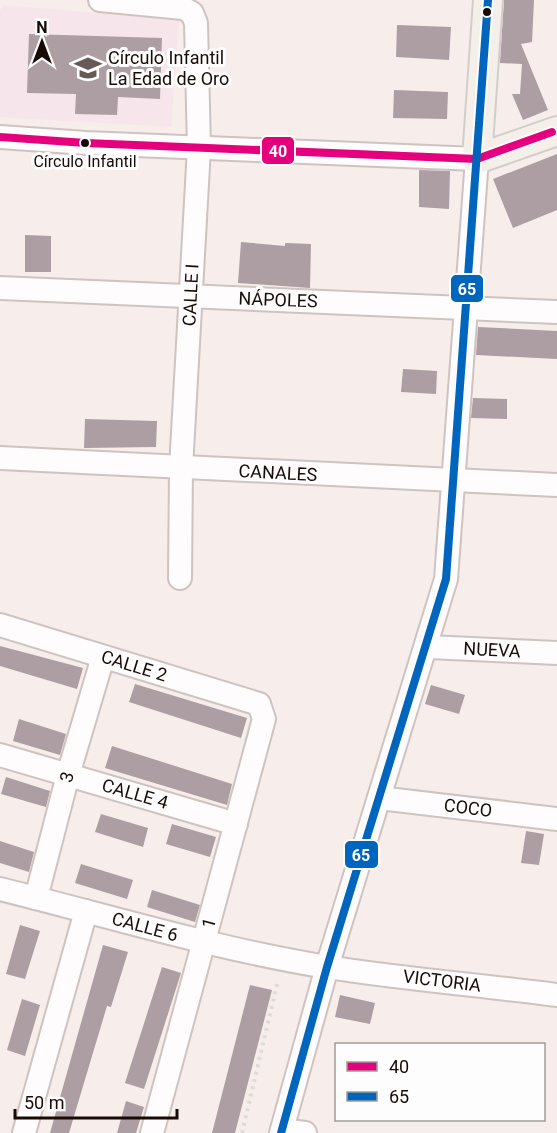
<svg xmlns="http://www.w3.org/2000/svg" width="557" height="1133" font-family="Roboto,sans-serif">
	<rect width="100%" height="100%" fill="#f7eeeb"/>
	<path fill="#f6e5eb" d="M3 5 179 20 171 127 0 117V11Z"/>
	<g fill="#ac9ea2">
		<path d="M504 0H534L532 42 521 44 548 110 523 120 512 94H520L522 64 500 63Z"/>
		<path d="M397 25 451 27 449 60 396 57Z"/>
		<path d="M29 34 162 38 160 99 118 97 117 115 75 114 76 94 27 93Z"/>
		<path d="M394 90 448 92 447 119 393 118Z"/>
		<path d="M557 154V210L513 228 493 179Z"/>
		<path d="M419 170 450 171 449 209 419 207Z"/>
		<path d="M25 235 51 236V272H25Z"/>
		<path d="M241 242 285 246V243L311 244 310 288 238 283Z"/>
		<path d="M478 327 557 331V359L476 355Z"/>
		<path d="M403 369 437 371 436 394 401 392Z"/>
		<path d="M473 398 507 399V419L471 418Z"/>
		<path d="M85 419 157 421 156 447 84 448Z"/>
		<path d="M0 646 83 668 77 689 0 666Z"/>
		<path d="M135 684 247 718 241 738 129 702Z"/>
		<path d="M431 685 465 695 459 714 425 704Z"/>
		<path d="M19 719 66 734 60 755 13 741Z"/>
		<path d="M112 746 232 784 227 805 105 768Z"/>
		<path d="M6 777 50 791 46 807 1 794Z"/>
		<path d="M101 814 148 828 143 847 95 832Z"/>
		<path d="M172 824 216 837 210 857 166 844Z"/>
		<path d="M526 831 544 834 539 865 521 863Z"/>
		<path d="M0 841 34 852 29 872 0 863Z"/>
		<path d="M81 864 133 880 127 899 75 883Z"/>
		<path d="M152 890 200 905 195 922 147 907Z"/>
		<path d="M20 925 40 931 25 979 6 974Z"/>
		<path d="M103 945 128 952 111 1007 107 1006 69 1133H50Z"/>
		<path d="M162 967 181 973 144 1089 125 1083Z"/>
		<path d="M250 985 272 990 235 1133H212Z"/>
		<path d="M340 995 375 1003 370 1024 335 1017Z"/>
		<path d="M22 999 40 1005 25 1056 7 1050Z"/>
		<path d="M126 1101 144 1107 136 1133H117Z"/>
	</g>
	<g fill="none" stroke-linecap="round" stroke-linejoin="round">
		<defs>
			<g id="minor">
				<path d="M100 0 183 8 192 13 196 23 199 148 181 468 180 578"/>
				<path d="M0 137 86 143 477 159 446 579 327 967 281 1133"/>
				<path d="M0 288 557 312"/>
				<path d="M0 458 557 485"/>
				<path d="M0 625 259 704 264 719 152 1133"/>
				<path d="M428 647 557 653"/>
				<path d="M0 755 236 824"/>
				<path d="M379 798 557 819"/>
				<path d="M0 889C109 916 216 949 327 967 403 979 480 985 557 995"/>
				<path d="M36 898 68 775 103 657"/>
				<path d="M282 1130 305 1133"/>
				<path d="M24 1133 86 911"/>
			</g>
			<path id="major" d="M488 0 477 159 557 131"/>
		</defs>
		<use href="#minor" stroke="#cec3c0" stroke-width="26"/>
		<use href="#major" stroke="#d2cdcb" stroke-width="32"/>
		<path stroke="#dedbdb" stroke-width="4" stroke-dasharray="3 4.5" stroke-linecap="butt" d="M242 1133 278 980"/>
		<use href="#minor" stroke="#fefcfc" stroke-width="22"/>
		<use href="#major" stroke="#f4efe9" stroke-width="28"/>
		<defs>
			<path id="bus-1" d="M0 137 86 143 477 159 552 132"/>
			<path id="bus-2" d="M281 1133 327 967 446 579 488 0"/>
		</defs>
		<use href="#bus-1" stroke="#fdfdfd" stroke-width="12"/>
		<use href="#bus-2" stroke="#fdfdfd" stroke-width="12"/>
		<use href="#bus-1" stroke="#e5007d" stroke-width="8"/>
		<use href="#bus-2" stroke="#0065bd" stroke-width="8"/>
	</g>
	<defs>
		<symbol id="school-bare" viewBox="-9 -9 18 18"><path d="M0-5L7-2L0 1L-7-2ZM-4 1L0 2.5L4 1V4Q0 6-4 4Z" fill="#665a57" stroke="#fdfdfd" stroke-width="2.5" paint-order="stroke"/></symbol>
	</defs>
	<g fill-rule="evenodd">
		<use href="#school-bare" x="69" y="49" width="38" height="38"/>
	</g>
	<g fill="#180b07" stroke="#fdfdfd" stroke-width="2">
		<circle cx="487" cy="12" r="5"/>
		<circle cx="85" cy="143" r="5"/>
	</g>
	<g text-anchor="middle" stroke-width="6" stroke-linejoin="round" paint-order="stroke">
		<g font-size="16" fill="#180b07" stroke="#fdfdfd">
			<text x="85" y="167">Círculo Infantil</text>
		</g>
		<g font-size="18" fill="#180b07" stroke="#fdfdfd" text-anchor="start">
			<text x="108" y="64">Círculo Infantil<tspan x="108" dy="21">La Edad de Oro</tspan></text>
		</g>
		<g font-size="18" fill="#180b07" stroke="#fdfdfd">
			<text transform="translate(191 295) rotate(-87)" y="6">CALLE I</text>
			<text transform="translate(278 300) rotate(2)" y="6">NÁPOLES</text>
			<text transform="translate(278 473) rotate(3)" y="6">CANALES</text>
			<text transform="translate(492 650) rotate(3)" y="6">NUEVA</text>
			<text transform="translate(134 666) rotate(17)" y="6">CALLE 2</text>
			<text transform="translate(67 777) rotate(-75)" y="6">3</text>
			<text transform="translate(135 794) rotate(16)" y="6">CALLE 4</text>
			<text transform="translate(468 808) rotate(7)" y="6">COCO</text>
			<text transform="translate(209 923) rotate(-75)" y="6">1</text>
			<text transform="translate(145 927) rotate(15)" y="6">CALLE 6</text>
			<text transform="translate(442 981) rotate(7)" y="6">VICTORIA</text>
		</g>
	</g>
	<g stroke="#fdfdfd" stroke-width="2">
		<rect x="261" y="136" width="34" height="29" rx="6" fill="#e5007d"/>
		<rect x="450" y="274" width="34" height="29" rx="6" fill="#0065bd"/>
		<rect x="344" y="840" width="35" height="29" rx="6" fill="#0065bd"/>
	</g>
	<g font-size="16" text-anchor="middle" font-weight="bold" fill="#fff">
		<text x="278" y="157">40</text>
		<text x="467" y="295">65</text>
		<text x="361" y="861">65</text>
	</g>
	<rect x="335" y="1043" width="210" height="78" fill="#fdfdfd" stroke="#a19c9b" stroke-width="1.5"/>
	<rect x="347" y="1062" width="30" height="9" fill="#e5007d" stroke="#a19c9b" stroke-width="1.5"/>
	<text x="389" y="1073" font-size="18" fill="#180b07">40</text>
	<rect x="347" y="1092" width="30" height="9" fill="#0065bd" stroke="#a19c9b" stroke-width="1.5"/>
	<text x="389" y="1103" font-size="18" fill="#180b07">65</text>
	<g transform="translate(42 42)" stroke="#fdfdfd" stroke-width="4.5" paint-order="stroke">
	<path d="M0-4.5L10 22L0 15L-10 22Z" fill="#180b07"/>
	<text y="-9" font-size="16" font-weight="bold" text-anchor="middle" fill="#180b07">N</text>
	</g>
	<path d="M15 1109v9h162v-9" fill="none" stroke="#180b07" stroke-width="3"/>
	<text x="24" y="1109" font-size="18" fill="#180b07" stroke="#fdfdfd" stroke-width="4.5" paint-order="stroke">50 m</text>
</svg>
